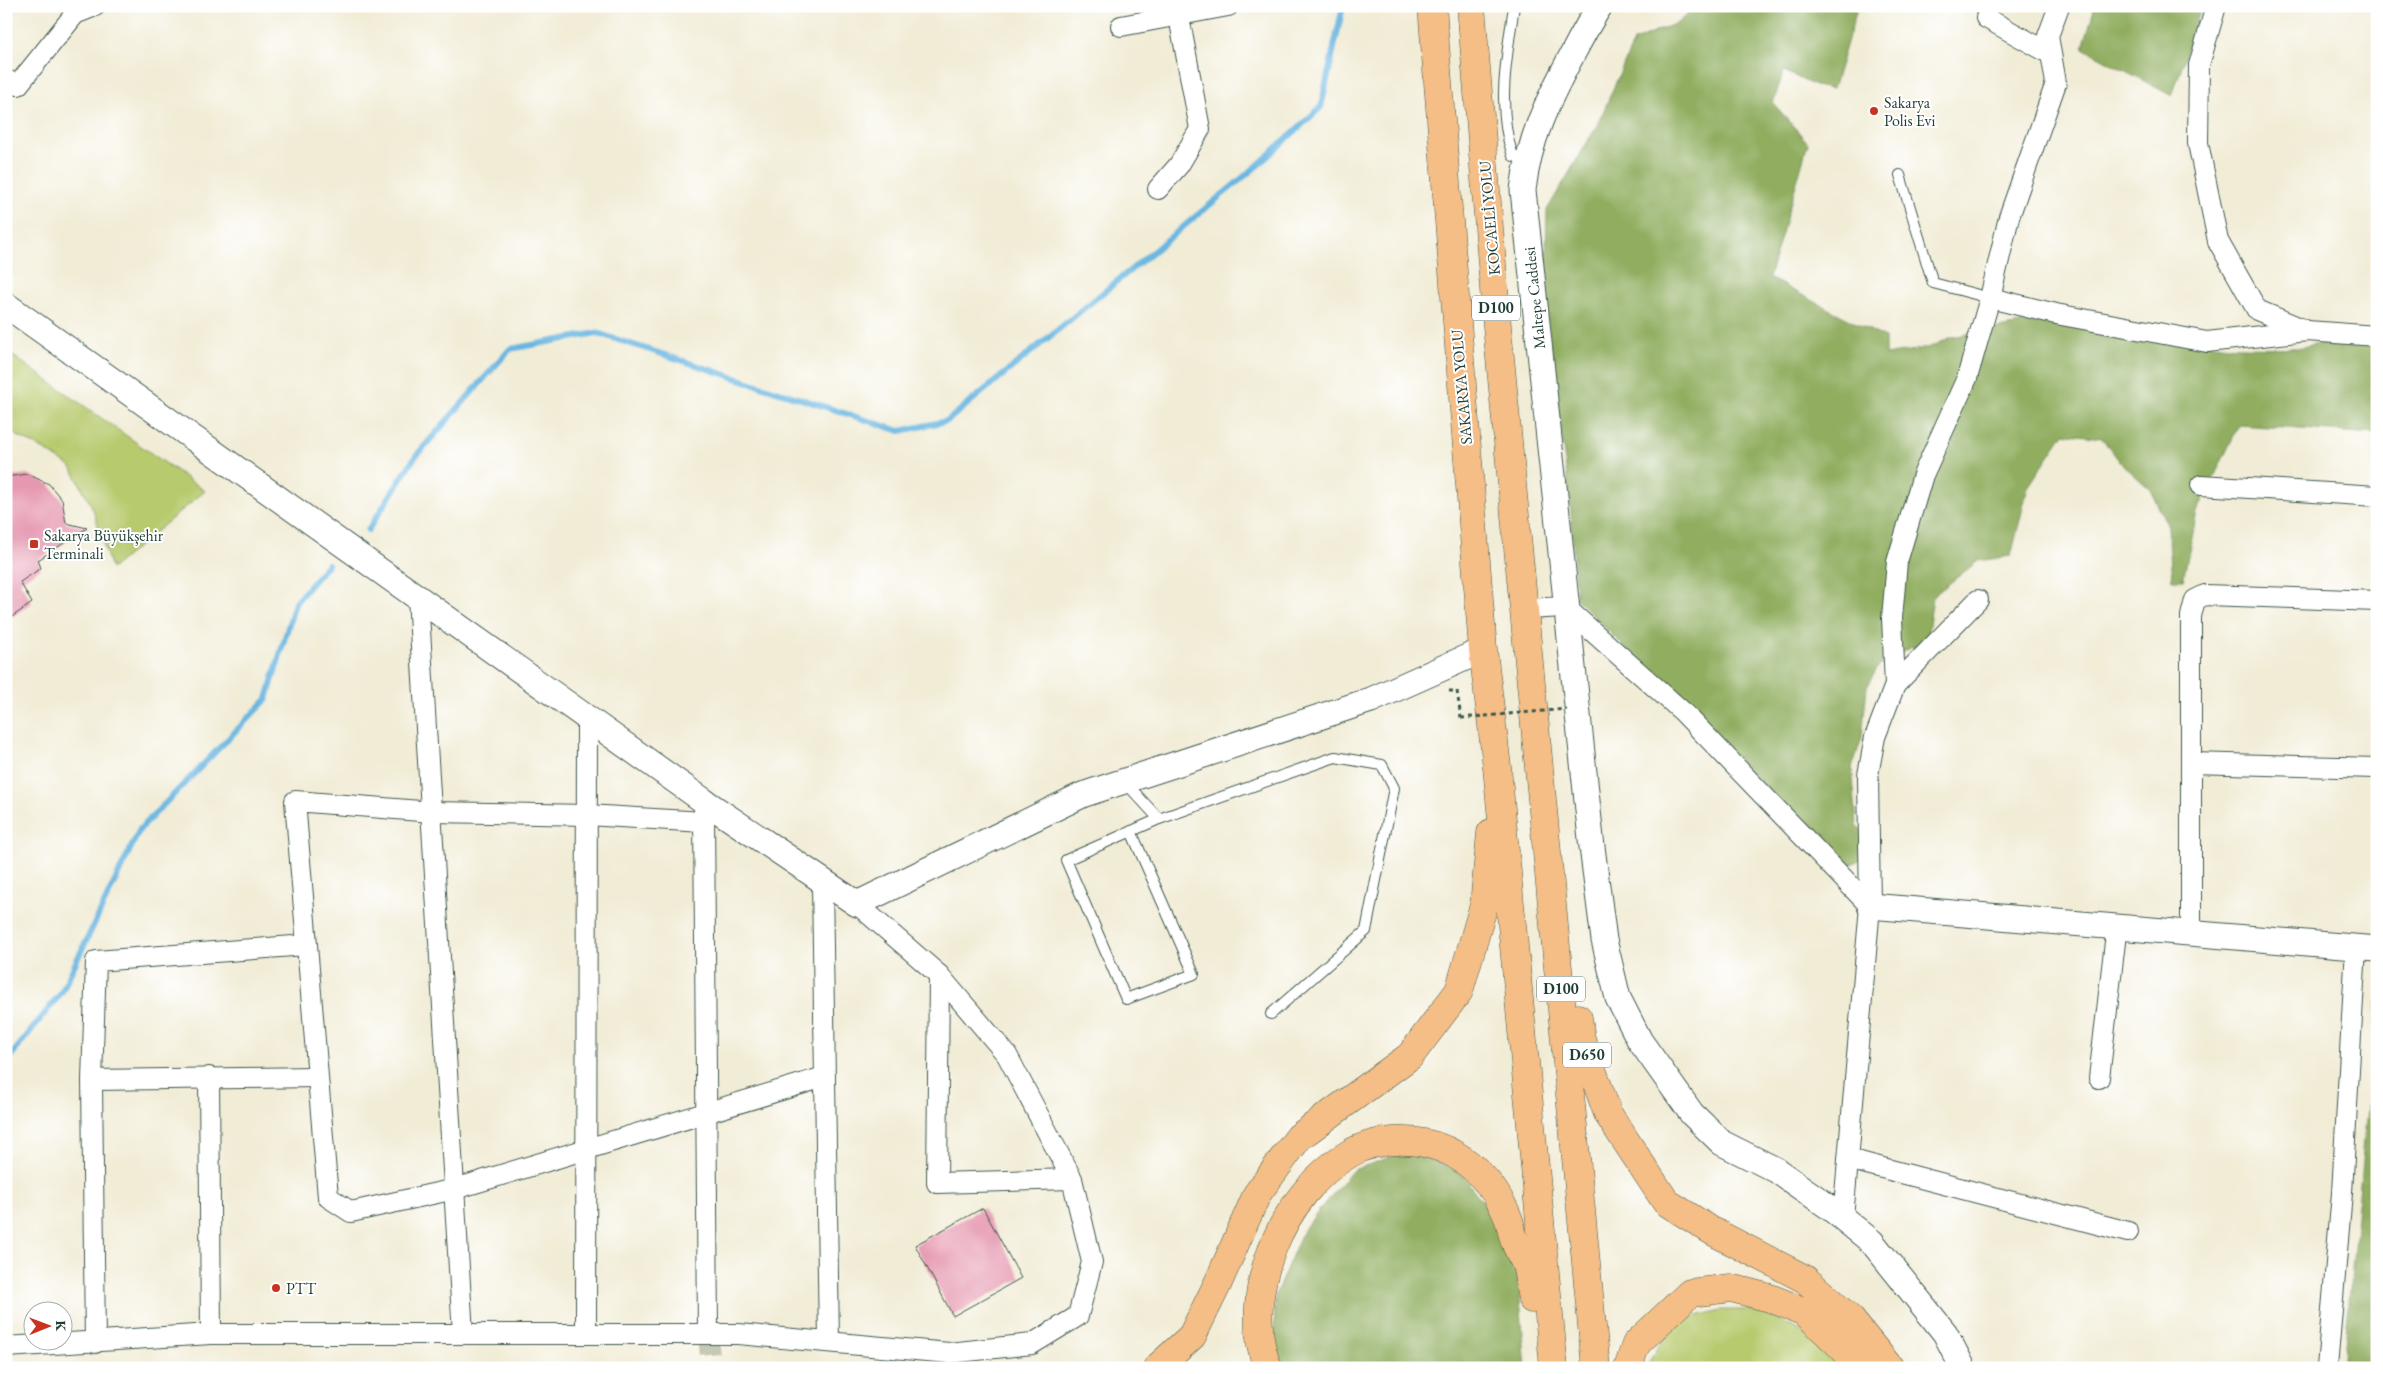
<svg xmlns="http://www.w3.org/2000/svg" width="2383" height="1374" font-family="'EB Garamond',serif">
	<rect width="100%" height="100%" fill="#fff"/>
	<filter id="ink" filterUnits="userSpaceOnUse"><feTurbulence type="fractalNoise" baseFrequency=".02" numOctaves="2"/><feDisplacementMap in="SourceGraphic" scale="10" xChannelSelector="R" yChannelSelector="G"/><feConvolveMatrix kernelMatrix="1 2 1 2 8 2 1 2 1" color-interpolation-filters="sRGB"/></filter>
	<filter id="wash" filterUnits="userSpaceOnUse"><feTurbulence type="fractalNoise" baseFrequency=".0096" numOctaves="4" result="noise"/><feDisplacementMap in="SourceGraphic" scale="20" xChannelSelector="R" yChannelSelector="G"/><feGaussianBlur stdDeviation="1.12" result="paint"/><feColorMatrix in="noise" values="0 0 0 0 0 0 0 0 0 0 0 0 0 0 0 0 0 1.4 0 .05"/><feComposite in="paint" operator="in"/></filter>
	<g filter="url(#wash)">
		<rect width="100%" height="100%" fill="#f1ecd5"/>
		<g fill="#b7ca6e" stroke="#6b8451">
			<path d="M6 351 205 491 111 569 93 509 71 467 43 449 6 430Z"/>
			<path d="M1721 1310H1757L1811 1336 1836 1368H1646L1656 1349 1681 1320Z"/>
		</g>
		<g fill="#91ae61" stroke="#58764a">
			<path d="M1695 6H1858L1833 89 1815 86 1784 71 1773 103 1808 143 1769 278 1885 338V355L1928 348 1952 337 2041 320 2235 347 2297 348 2340 340 2377 345V434L2239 425 2197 512 2183 580H2172L2168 526 2149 488 2121 463 2102 438 2064 433 2028 487 2011 556 1978 561 1933 596 1926 647H1911L1878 667 1867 686 1862 737 1852 768 1857 825 1865 833 1866 856 1849 866 1831 853 1576 599 1571 511 1545 300 1547 210 1597 126 1634 41 1679 22Z"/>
			<path d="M2095 6H2202L2172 96 2083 48Z"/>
			<path d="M2377 1000V1368H2343Z"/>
			<path d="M1408 1151 1460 1172 1492 1214 1517 1265 1526 1368H1284L1274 1344 1275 1296 1303 1230 1353 1170Z"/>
		</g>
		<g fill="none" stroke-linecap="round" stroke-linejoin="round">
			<g stroke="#67b6e1" stroke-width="6">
				<path d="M368 530 415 457 510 349 597 333 900 431 947 421 1257 166 1321 107 1343 6"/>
				<path d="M6 1058 10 1057 61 993 140 829 267 699 295 603 328 564"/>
			</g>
		</g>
		<g id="blocks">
			<g fill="#e698b0">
				<path d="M27 474 49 484 62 500 66 523 87 528 38 560 41 568 20 582 32 603 6 621V477Z"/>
				<path d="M983 1208 1021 1278 953 1316 915 1245Z"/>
			</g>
		</g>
	</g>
	<g filter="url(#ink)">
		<use href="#blocks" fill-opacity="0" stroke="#3e574c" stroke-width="1"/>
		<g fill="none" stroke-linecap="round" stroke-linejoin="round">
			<path stroke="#c7c9b5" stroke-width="20" stroke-dasharray="20 10" stroke-linecap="butt" d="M708 1334 711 1368"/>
			<defs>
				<g id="service">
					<path d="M1514 6C1507 55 1496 108 1513 156L1527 160"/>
					<path d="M1900 175 1933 283 1990 298"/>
					<path d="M1125 782 1159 819 1335 757 1382 765 1394 788 1366 931 1271 1014"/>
					<path d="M1131 831 1194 974 1126 999 1066 860 1159 819"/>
				</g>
				<g id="minor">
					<path d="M2216 6 2199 65 2198 143 2218 241 2257 310 2305 330"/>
					<path d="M1986 18 2049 53"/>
					<path d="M1121 26 1228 6"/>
					<path d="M6 80 18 85 75 14 95 6"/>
					<path d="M1158 189 1179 165 1200 129 1177 6"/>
					<path d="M1990 298 2056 314 2207 342 2307 331 2377 336"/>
					<path d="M2201 485 2377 496"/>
					<path d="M418 597 463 1334"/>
					<path d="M1526 609 1565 607 1683 712 1870 906"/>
					<path d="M1895 685 1892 618 1897 562 1923 475 1967 378 1990 298 2009 217 2056 83 2048 36 2059 6"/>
					<path d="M2191 763 2377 768"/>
					<path d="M704 811 708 1334"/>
					<path d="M704 822 587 815 433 812 295 801 328 1197 351 1212 455 1189 824 1077"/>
					<path d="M822 882 829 1342"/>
					<path d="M2191 932V616L2195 600 2205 595 2377 601"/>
					<path d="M939 975 937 1183 1072 1179"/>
					<path d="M209 1077 211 1334"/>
					<path d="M2099 1078 2117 925"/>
					<path d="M92 1080 317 1077"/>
					<path d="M1848 1159 2128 1232"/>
					<path d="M1843 1218 1870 906 1868 775 1875 737 1895 685 1978 600"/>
					<path d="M586 1334 587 716"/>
					<path d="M95 1343 92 1080 96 961 306 945"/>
					<path d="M6 1347 211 1334H738L949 1353 1032 1344 1078 1316 1092 1262 1072 1179 1007 1055 939 975 857 904"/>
					<path d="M2327 1368 2342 1193 2356 947"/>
				</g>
				<g id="tertiary">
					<path d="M1600 6C1589 22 1580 40 1571 57 1547 102 1529 139 1523 190L1591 839 1604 940 1618 998 1640 1041 1692 1114 1722 1143 1776 1170 1829 1207 1872 1242 1945 1333 1963 1368"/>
					<path d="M6 305 704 801 857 904 1082 795 1371 700 1483 650"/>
					<path d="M1870 906 2377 949"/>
				</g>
				<g id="trunk">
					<path d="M1432 6 1483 650 1497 767 1554 1368"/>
					<path d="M1471 6 1497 326 1596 1368"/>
					<path d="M1578 1018 1581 1039 1608 1114 1666 1202 1712 1231 1805 1279 1851 1320 1890 1368"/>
					<path d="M1157 1368 1192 1336 1218 1283 1257 1194 1299 1137 1410 1056 1459 991 1484 905 1491 833"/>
					<path d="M1268 1368C1238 1296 1283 1192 1349 1154 1366 1144 1387 1140 1407 1141 1455 1143 1492 1176 1509 1220 1511 1227 1512 1234 1515 1241 1517 1250 1523 1257 1526 1265 1529 1276 1530 1288 1532 1299"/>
					<path d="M1628 1368 1636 1344 1690 1293 1731 1288 1770 1298 1805 1312 1844 1349 1859 1368"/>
				</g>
			</defs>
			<use href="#service" stroke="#3e574c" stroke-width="12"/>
			<use href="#minor" stroke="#3e574c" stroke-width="22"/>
			<use href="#tertiary" stroke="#3e574c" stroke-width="27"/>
			<use href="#trunk" stroke="#3e574c" stroke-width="29"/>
			<path stroke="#3e574c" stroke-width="3" stroke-dasharray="4 4" stroke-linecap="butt" d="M1449 691H1457L1461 718"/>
			<use href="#service" stroke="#fff" stroke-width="10"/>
			<use href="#minor" stroke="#fff" stroke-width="20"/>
			<use href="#tertiary" stroke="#fff" stroke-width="25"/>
			<use href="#trunk" stroke="#f5be86" stroke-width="28"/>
			<path stroke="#3e574c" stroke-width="3" stroke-dasharray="4 4" stroke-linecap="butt" d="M1461 718 1567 709"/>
		</g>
	</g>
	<g fill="#c8321e" stroke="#fff" stroke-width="2">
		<circle cx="1874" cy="111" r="5"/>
		<rect x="29" y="539" width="10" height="10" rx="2.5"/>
		<circle cx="276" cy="1288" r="5"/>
	</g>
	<g text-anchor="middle" stroke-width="4" stroke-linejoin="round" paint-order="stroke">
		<g fill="#fff" stroke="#627771" stroke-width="1">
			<rect x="1472" y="295.5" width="48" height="25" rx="4"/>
			<rect x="1537" y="976.5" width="48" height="25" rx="4"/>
			<rect x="1563" y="1042.5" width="48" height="25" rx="4"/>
		</g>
		<g font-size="15" font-weight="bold" fill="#1f3d34">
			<text x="1496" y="313">D100</text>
			<text x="1561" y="994">D100</text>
			<text x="1587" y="1060">D650</text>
		</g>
		<g font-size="16" fill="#1f3d34" stroke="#fff" text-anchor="start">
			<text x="1884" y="108">Sakarya<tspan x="1884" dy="18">Polis Evi</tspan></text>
			<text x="44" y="541">Sakarya Büyükşehir<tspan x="44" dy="18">Terminali</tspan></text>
			<text x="286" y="1294">PTT</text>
		</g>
		<g font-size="16" fill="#1f3d34" stroke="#fff">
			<text transform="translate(1489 218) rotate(-95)" y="6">KOCAELİ YOLU</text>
			<text transform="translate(1534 298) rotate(-96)" y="6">Maltepe Caddesi</text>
			<text transform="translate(1461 387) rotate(-95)" y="6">SAKARYA YOLU</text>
		</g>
	</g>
	<rect width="2383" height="1374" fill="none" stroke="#fff" stroke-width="25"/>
	<g transform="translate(48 1326) rotate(89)"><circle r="24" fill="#ffffff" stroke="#a5b1ae"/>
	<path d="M0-4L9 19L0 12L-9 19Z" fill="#c8321e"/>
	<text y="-8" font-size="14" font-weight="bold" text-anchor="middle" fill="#1f3d34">K</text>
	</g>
</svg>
